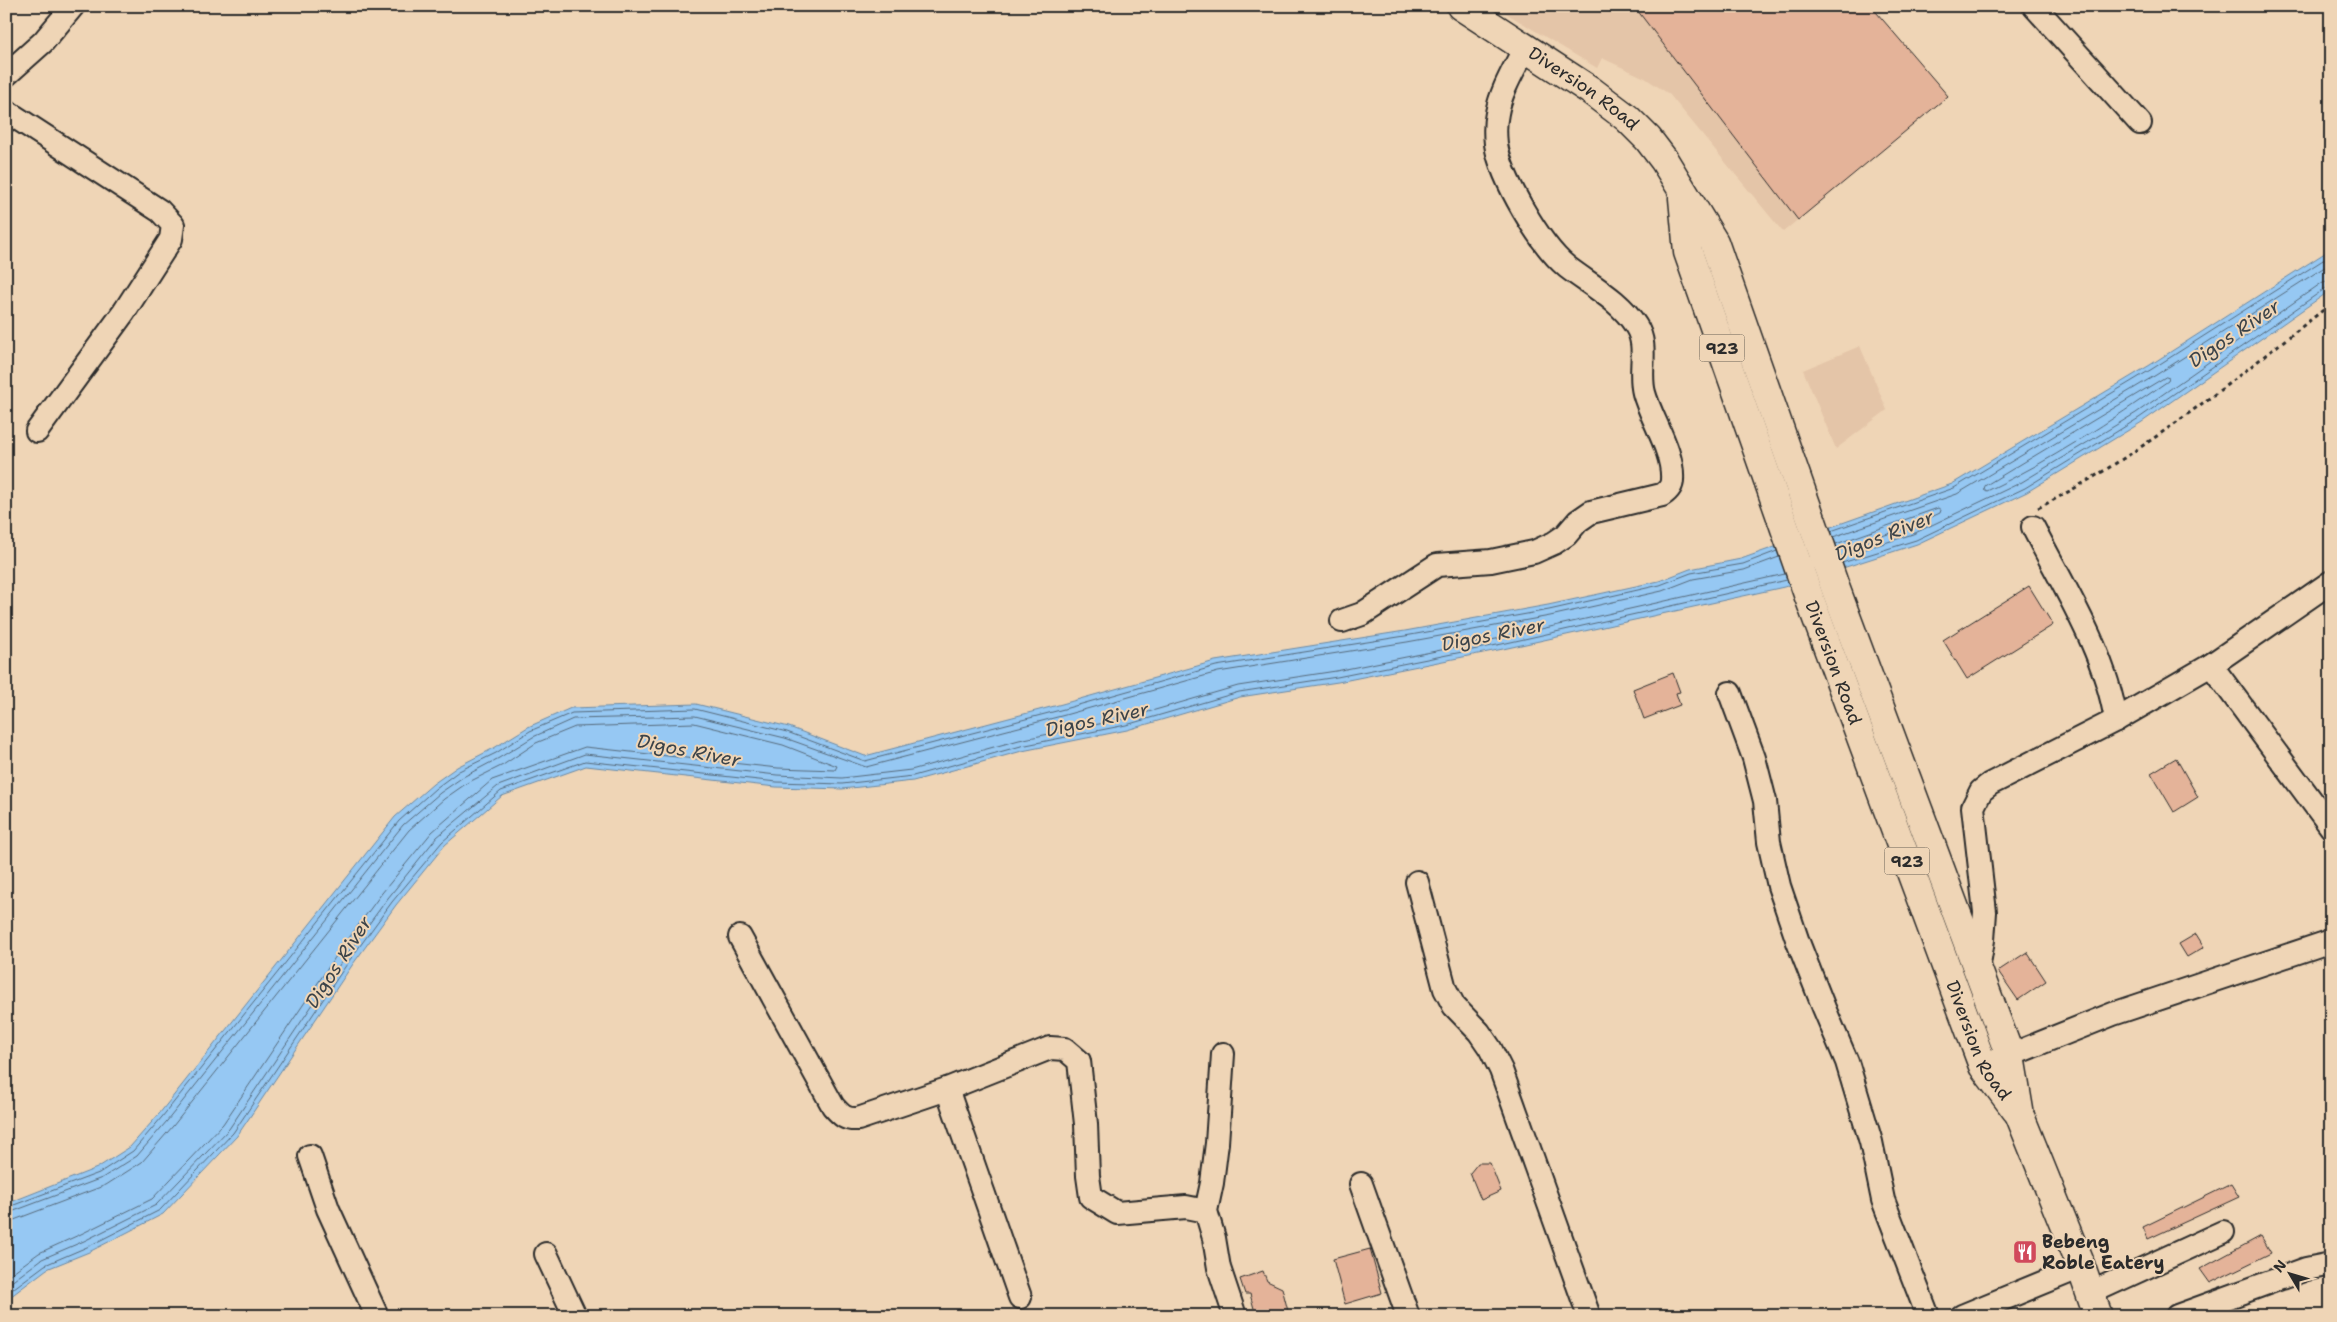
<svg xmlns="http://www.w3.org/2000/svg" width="2337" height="1322" font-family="'Shantell Sans',sans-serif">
	<rect width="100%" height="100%" fill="#efd5b6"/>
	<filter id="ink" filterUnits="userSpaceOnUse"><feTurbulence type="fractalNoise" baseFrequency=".02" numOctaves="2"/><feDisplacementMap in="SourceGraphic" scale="10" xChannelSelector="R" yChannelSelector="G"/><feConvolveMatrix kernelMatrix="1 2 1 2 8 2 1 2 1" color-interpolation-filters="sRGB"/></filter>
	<g filter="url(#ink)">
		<g fill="#e4c5a8">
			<path d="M1494 6H1871L1948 96 1783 232 1669 94 1645 78 1602 58 1597 68Z"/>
			<path d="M1860 346 1887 410 1836 449 1803 370Z"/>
		</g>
		<path fill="#96c8f3" stroke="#6b89a3" d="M2331 249V290L2142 422 2027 492 1917 544 1784 587 1503 649 1338 682 1240 697 1127 730 1022 751 913 781 842 789 776 787 586 766 502 796 445 845 396 905 353 964 237 1136 163 1214 89 1252 47 1269 6 1300V1204L97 1168 130 1147 159 1114 395 817 433 784 457 767 494 748 528 727 571 708 696 704 789 727 865 756 1062 704 1215 661 1405 631 1548 605 1659 581 1690 569 1741 559 1952 484 2150 365Z"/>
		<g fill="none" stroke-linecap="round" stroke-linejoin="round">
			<g stroke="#566a7b" stroke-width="1">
				<path d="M2166 377 2169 378 2168 381C2111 421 2050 461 1987 491L1984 489 1985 486Z"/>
				<path d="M1831 531 1954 488 2152 369 2331 255"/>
				<path d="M1833 537 1957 494 2156 375 2331 263"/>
				<path d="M1836 544 1938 508 1941 510 1940 513 1910 527 1838 550"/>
				<path d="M1840 557 1913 534 2022 482 2136 413 2323 282 2331 280"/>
				<path d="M1842 563 1916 540 2025 488 2139 418 2326 288 2331 287"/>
				<path d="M6 1208 99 1173 133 1151 162 1117 399 821 436 788 459 771 496 753 530 731 572 713 695 709 787 732 865 761 1064 709 1216 666 1405 636 1549 610 1660 585 1691 573 1743 564 1777 551"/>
				<path d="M6 1214 102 1178 137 1156 167 1121 403 825 440 793 463 777 499 758 533 737 573 719 695 716 785 738 866 767 1065 715 1218 672 1407 642 1550 616 1662 591 1693 579 1744 570 1779 557"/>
				<path d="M6 1222 14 1220 106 1185 142 1162 173 1126 409 830 444 799 467 783 503 765 536 743 575 727 694 723 783 745 837 766 835 770 778 768 585 747 492 780 432 832 382 893 338 953 223 1124 152 1199 81 1234 39 1253 6 1277"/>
				<path d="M6 1286 42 1259 84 1241 156 1205 229 1129 344 958 388 898 437 837 498 786 585 754 777 775 842 778 911 770 1019 740 1124 719 1238 686 1336 671 1501 638 1785 574"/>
				<path d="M6 1294 45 1265 87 1247 160 1210 233 1133 349 961 392 902 442 842 501 791 585 761 777 782 842 784 913 776 1021 746 1126 725 1239 692 1337 677 1502 644 1787 580"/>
			</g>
		</g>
		<g fill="#e4b399" stroke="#2b2b2b">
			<path d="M1634 6H1871L1948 96 1798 220Z"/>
			<path d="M2029 586 2053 625 1967 679 1943 640Z"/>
			<path d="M1673 673 1680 692 1676 693 1680 705 1644 719 1633 689Z"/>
			<path d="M2176 758 2198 797 2174 812 2151 773Z"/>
			<path d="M2196 934 2204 947 2187 957 2179 944Z"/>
			<path d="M2027 952 2046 981 2018 1000 1998 971Z"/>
			<path d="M1478 1163H1490L1501 1191 1481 1200 1470 1173Z"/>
			<path d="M2231 1184 2239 1197 2148 1239 2143 1227Z"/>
			<path d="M2261 1236 2271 1253 2210 1283 2200 1269Z"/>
			<path d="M1370 1249 1382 1293 1345 1304 1333 1259Z"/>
			<path d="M1263 1271 1267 1281 1282 1288 1289 1315 1256 1316 1250 1294H1245L1240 1279Z"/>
		</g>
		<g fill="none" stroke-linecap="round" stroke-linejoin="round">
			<defs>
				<g id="minor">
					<path d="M2034 6 2140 123"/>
					<path d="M6 75 43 42 73 6"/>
					<path d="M6 111 160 211 173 225 171 239 124 312 37 431"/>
					<path d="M2033 527C2064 588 2105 651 2116 720"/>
					<path d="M1342 621 1362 614 1437 565 1491 561 1534 552 1554 543 1566 535 1578 521 1591 512 1662 495C1668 491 1672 486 1672 480 1674 452 1651 419 1644 393 1638 371 1649 346 1636 326 1620 300 1590 285 1567 267 1540 245 1501 178 1496 144 1495 135 1495 122 1497 113 1501 90 1515 68 1525 47"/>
					<path d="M2211 665 2331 827"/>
					<path d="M1730 693 1754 758 1765 801 1769 842 1779 886 1798 942 1824 1008 1847 1062 1871 1142 1883 1200 1928 1316"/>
					<path d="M1417 882 1445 989 1454 1006 1479 1032 1490 1048 1501 1070 1589 1316"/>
					<path d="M740 937 833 1106C841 1115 845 1120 858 1119L947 1089"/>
					<path d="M1978 970 1983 940 1985 912 1973 807 1981 791 1990 784 2116 720 2211 665 2331 582"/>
					<path d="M1223 1054 1217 1143 1212 1183 1206 1211 1214 1238 1219 1268 1235 1316"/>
					<path d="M1983 1066 2113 1014 2331 941"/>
					<path d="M310 1156 328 1209 377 1316"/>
					<path d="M1361 1184 1408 1316"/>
					<path d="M546 1254 575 1316"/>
					<path d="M2090 1293 2223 1232"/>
					<path d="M1020 1297 947 1089 1050 1048 1065 1049 1079 1061 1086 1124 1088 1176 1091 1197 1117 1213 1186 1207 1206 1211"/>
					<path d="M1962 1316 2081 1267"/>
					<path d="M2177 1316 2306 1269 2331 1264"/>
				</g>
				<g id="highway">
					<path id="s1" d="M1461 6 1590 90 1627 118 1648 139 1664 160 1714 242 1835 587 2010 1056 2020 1116 2081 1267 2098 1316"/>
					<path id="s2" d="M1683 198 1688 252 1809 597 1983 1066 2016 1110"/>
				</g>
			</defs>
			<use href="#minor" stroke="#2b2b2b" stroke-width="26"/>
			<use href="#highway" stroke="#2b2b2b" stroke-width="31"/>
			<path stroke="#2b2b2b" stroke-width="3" stroke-dasharray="4 4" stroke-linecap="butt" d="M2038 508C2144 454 2237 377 2331 304"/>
			<use href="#minor" stroke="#efd5b6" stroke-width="22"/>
			<use href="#highway" stroke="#efd5b6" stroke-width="28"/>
		</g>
	</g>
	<defs>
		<symbol id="restaurant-square" viewBox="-11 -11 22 22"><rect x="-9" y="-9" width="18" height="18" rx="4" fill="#d1495b" stroke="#efd5b6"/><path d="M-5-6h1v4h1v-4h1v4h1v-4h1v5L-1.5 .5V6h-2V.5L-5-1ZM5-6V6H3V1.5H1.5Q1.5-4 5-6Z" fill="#fff"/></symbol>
	</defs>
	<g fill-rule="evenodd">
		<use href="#restaurant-square" x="2011" y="1238" width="28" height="28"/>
	</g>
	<g text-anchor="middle" stroke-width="4" stroke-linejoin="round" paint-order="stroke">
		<g fill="#efd5b6" stroke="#665e55" stroke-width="1">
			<rect x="1699.5" y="334.5" width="45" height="27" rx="4"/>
			<rect x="1884.5" y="847.5" width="45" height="27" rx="4"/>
		</g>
		<g font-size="16" font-weight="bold" fill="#2b2b2b">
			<text x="1722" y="354">923</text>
			<text x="1907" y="867">923</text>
		</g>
		<g font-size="18" fill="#2b2b2b" stroke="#efd5b6">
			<text dy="6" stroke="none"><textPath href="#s1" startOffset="148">Diversion Road</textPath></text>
			<text dy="6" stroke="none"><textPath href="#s2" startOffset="490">Diversion Road</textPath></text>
			<text dy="6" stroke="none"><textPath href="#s2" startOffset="895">Diversion Road</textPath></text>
		</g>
		<g font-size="18" font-weight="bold" fill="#2b2b2b" stroke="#efd5b6" text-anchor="start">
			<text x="2042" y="1248">Bebeng<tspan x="2042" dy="21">Roble Eatery</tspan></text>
		</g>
		<g font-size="19" font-style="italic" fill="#3b4349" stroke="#efd5b6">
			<text transform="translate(2234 333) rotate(-34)" y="7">Digos River</text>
			<text transform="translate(1884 535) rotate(-22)" y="7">Digos River</text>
			<text transform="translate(1493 634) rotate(-11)" y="7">Digos River</text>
			<text transform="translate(1097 719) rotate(-12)" y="7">Digos River</text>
			<text transform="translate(689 750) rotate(11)" y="7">Digos River</text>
			<text transform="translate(338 962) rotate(-57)" y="7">Digos River</text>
		</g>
	</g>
	<rect width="2337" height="1322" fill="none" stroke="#efd5b6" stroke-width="25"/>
	<rect x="12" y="12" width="2312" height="1297" fill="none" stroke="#2b2b2b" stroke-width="2" filter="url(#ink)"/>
	<g transform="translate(2290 1274) rotate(308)" stroke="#efd5b6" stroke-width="4" paint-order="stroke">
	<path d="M0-4L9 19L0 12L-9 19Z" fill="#2b2b2b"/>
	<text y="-8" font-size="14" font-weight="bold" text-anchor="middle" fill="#2b2b2b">N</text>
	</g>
</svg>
